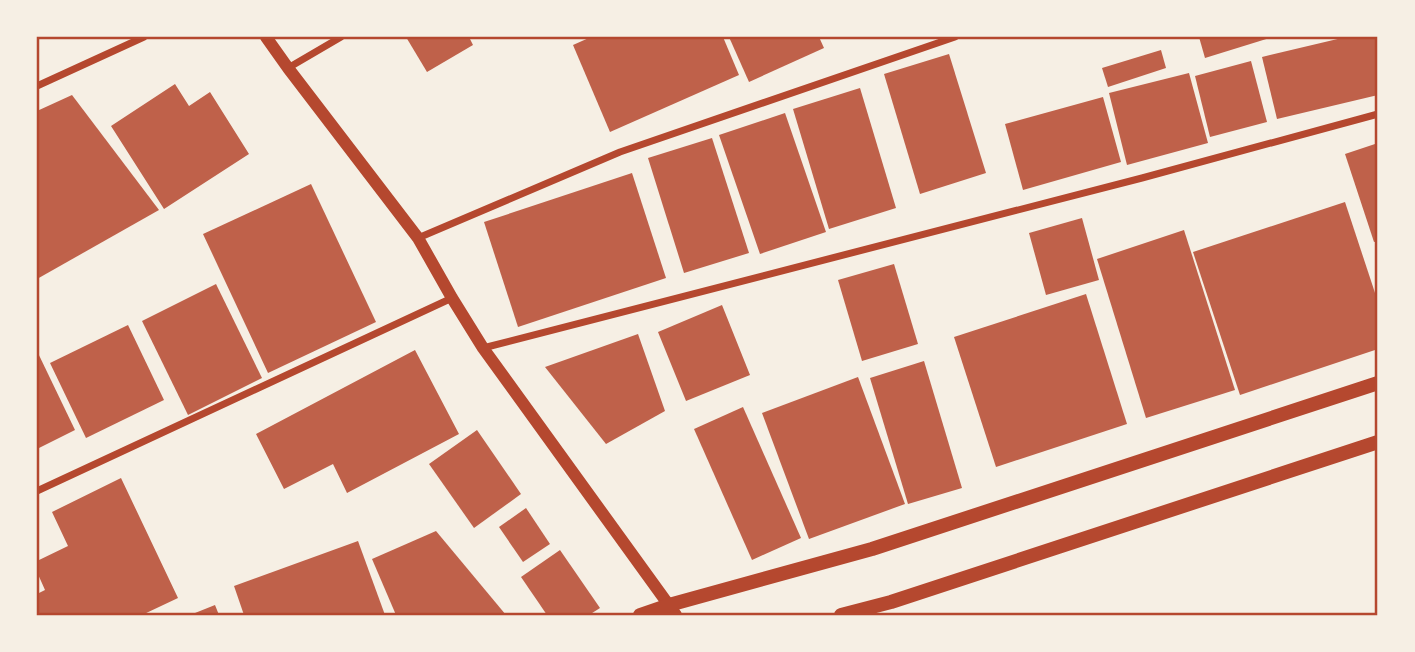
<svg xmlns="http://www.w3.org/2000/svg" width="1415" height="652" font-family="Overpass,sans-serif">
	<rect width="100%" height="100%" fill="#f6efe4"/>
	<g fill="#bf614a">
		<path d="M406 37H469L473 45 427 72Z"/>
		<path d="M591 37H723L739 75 610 132 573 45Z"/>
		<path d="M729 37H819L824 48 749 82Z"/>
		<path d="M1199 37H1273L1205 58Z"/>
		<path d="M1346 37H1378V95L1277 119 1262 57Z"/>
		<path d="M1161 50 1166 68 1108 87 1102 68Z"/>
		<path d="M949 54 986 173 920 194 884 74Z"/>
		<path d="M1251 61 1267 122 1210 137 1195 76Z"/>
		<path d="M1189 73 1208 143 1127 165 1109 93Z"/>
		<path d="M175 84 189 106 210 92 249 154 164 209 111 126Z"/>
		<path d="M860 88 896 208 829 229 793 109Z"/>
		<path d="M72 95 159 210 37 279V111Z"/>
		<path d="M1103 97 1121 162 1023 190 1005 124Z"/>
		<path d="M785 113 826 232 760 254 719 135Z"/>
		<path d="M712 138 749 253 684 273 648 158Z"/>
		<path d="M1378 143V241L1374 242 1345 154Z"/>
		<path d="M632 173 666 278 518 327 484 222Z"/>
		<path d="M311 184 376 322 268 373 203 234Z"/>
		<path d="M1345 202 1378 302V349L1240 395 1193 252Z"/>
		<path d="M1082 218 1099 280 1046 295 1029 233Z"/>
		<path d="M1184 230 1235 390 1146 418 1097 259Z"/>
		<path d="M894 264 918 344 862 361 838 280Z"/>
		<path d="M216 284 262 378 188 415 142 321Z"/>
		<path d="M1086 294 1127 424 996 467 954 337Z"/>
		<path d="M722 305 750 375 686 401 658 332Z"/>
		<path d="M128 325 164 400 86 438 50 363Z"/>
		<path d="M638 334 665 411 606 444 545 367Z"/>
		<path d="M415 350 459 434 347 493 333 464 284 489 256 434Z"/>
		<path d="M37 351 75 430 37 449Z"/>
		<path d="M924 361 962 488 908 504 870 378Z"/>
		<path d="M858 377 905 504 809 539 762 413Z"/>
		<path d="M743 407 801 538 752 560 694 429Z"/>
		<path d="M477 430 521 494 474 528 429 464Z"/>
		<path d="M121 478 178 598 142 615H39L37 610V594L45 590 37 572V561L68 546 52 512Z"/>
		<path d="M526 508 550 544 523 562 499 527Z"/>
		<path d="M436 531 506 615H396L372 559Z"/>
		<path d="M358 541 385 615H244L234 586Z"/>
		<path d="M560 550 600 608 589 615H547L521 577Z"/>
		<path d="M215 605 219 615H190Z"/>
	</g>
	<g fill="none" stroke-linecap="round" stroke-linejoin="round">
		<g stroke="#b5482f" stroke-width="7">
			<path d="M288 68 341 37"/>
			<path d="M37 86 144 37"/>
			<path d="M418 238 620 152 955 37"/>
			<path d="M483 348 1142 178 1378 114"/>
			<path d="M37 491 452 298"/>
		</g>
		<path stroke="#b5482f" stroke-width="12" d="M266 37 288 68 418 238 452 298 483 348 676 615"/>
		<g stroke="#b5482f" stroke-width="14">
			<path d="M640 615 669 605 872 549 1378 383"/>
			<path d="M841 615 891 602 1378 442"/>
		</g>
	</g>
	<rect width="1415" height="652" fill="none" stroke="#f6efe4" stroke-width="77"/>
	<rect x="38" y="38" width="1338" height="576" fill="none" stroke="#b5482f" stroke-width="2.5"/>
</svg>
